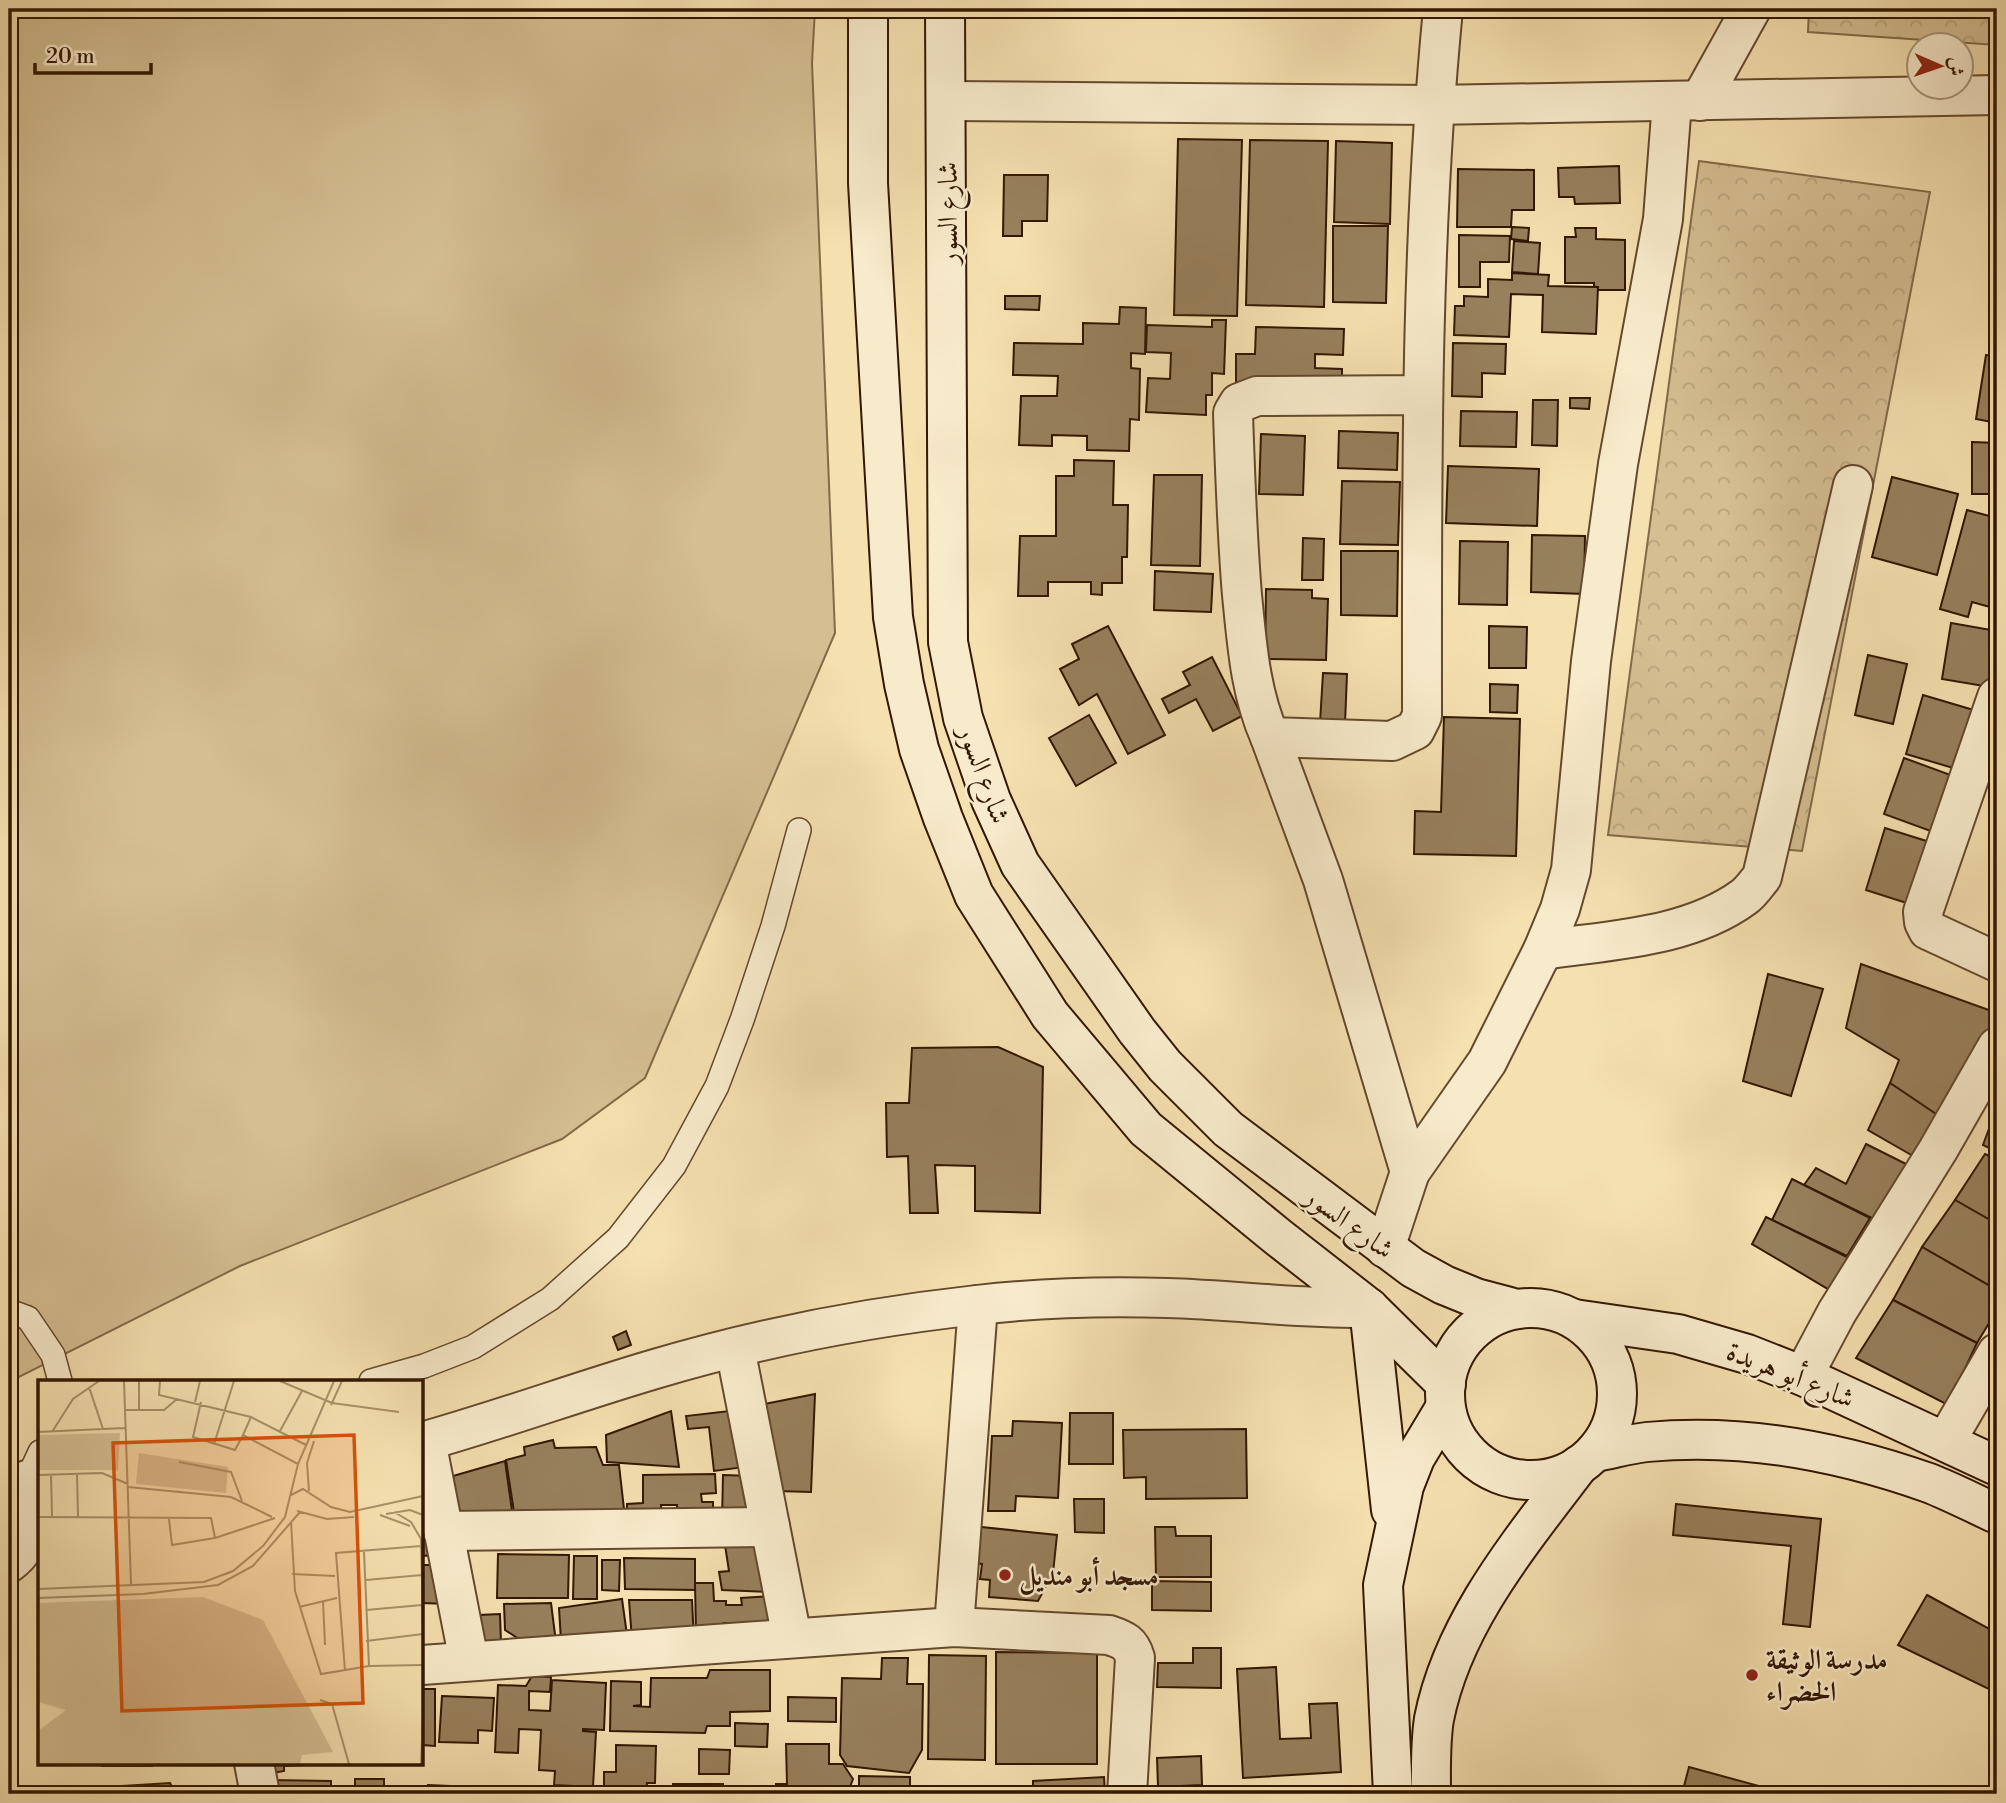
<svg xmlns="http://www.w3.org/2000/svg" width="2006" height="1803" font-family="'Libre Bodoni',Amiri,serif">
	<defs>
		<pattern id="park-crowns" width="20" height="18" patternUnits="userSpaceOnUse" patternTransform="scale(1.75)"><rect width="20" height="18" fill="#d4be92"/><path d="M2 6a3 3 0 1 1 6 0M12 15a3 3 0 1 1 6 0" fill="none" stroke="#b6a37c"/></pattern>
	</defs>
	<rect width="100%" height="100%" fill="#f5e0af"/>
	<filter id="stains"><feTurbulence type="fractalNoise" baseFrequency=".00286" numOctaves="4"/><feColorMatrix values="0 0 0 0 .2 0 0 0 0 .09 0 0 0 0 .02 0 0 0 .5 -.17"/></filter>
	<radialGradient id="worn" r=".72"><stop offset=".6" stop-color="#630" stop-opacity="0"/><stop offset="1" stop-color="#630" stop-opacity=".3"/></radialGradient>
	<path fill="#d4be92" stroke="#836a4a" stroke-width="2" d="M9 9H815L812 63 835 633 645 1078 562 1139 240 1266 9 1382Z"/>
	<g fill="url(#park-crowns)" stroke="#836a4a" stroke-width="2">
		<path d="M1809 9H1997V45L1808 32Z"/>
		<path d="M1699 161 1930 192 1802 851 1608 835Z"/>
	</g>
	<g fill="#97805c" stroke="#321702" stroke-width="2">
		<path d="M1178 139 1242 140 1237 316 1174 315Z"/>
		<path d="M1250 140 1328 141 1324 307 1246 305Z"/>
		<path d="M1336 141 1392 143 1390 224 1334 222Z"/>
		<path d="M1619 166 1620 203 1575 204 1574 197H1559L1558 168Z"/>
		<path d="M1458 169 1534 170V210H1512L1511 227H1457Z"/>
		<path d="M1004 175H1048L1047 221H1022V236H1003Z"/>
		<path d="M1333 226H1388L1386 303 1333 302Z"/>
		<path d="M1512 227 1529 228 1528 241 1511 239Z"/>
		<path d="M1575 228H1596V239L1625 240V290H1594V283H1565V237H1576Z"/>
		<path d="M1459 235 1510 236 1509 262H1480V287H1459Z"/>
		<path d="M1514 241 1540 243 1538 274 1512 272Z"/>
		<path d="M1512 273 1549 275 1548 286 1598 287 1596 334 1542 332 1543 295 1511 294 1509 337 1454 335 1455 306H1464V296L1488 297V279L1512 280Z"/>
		<path d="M1005 296H1040L1039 310 1005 309Z"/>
		<path d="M1120 307 1146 308 1145 354 1131 353V368L1140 369 1139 420 1130 419 1129 451 1087 450V436L1052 435V446L1019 445 1021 396H1057L1058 376 1013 375 1014 343 1083 344V323L1119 324Z"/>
		<path d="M1212 320H1226L1224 374 1212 373V395H1206V415L1146 412 1148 378 1170 379 1171 353 1146 352 1147 325 1212 327Z"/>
		<path d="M1256 327 1344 329 1343 355 1315 354V368L1342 369V390L1236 388V354H1255Z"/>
		<path d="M1453 343 1506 344 1505 374 1482 373V397L1452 396Z"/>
		<path d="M1986 355 1997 357V423L1976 419Z"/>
		<path d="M1570 398H1590L1589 409 1570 408Z"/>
		<path d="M1533 400H1558L1557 446 1532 445Z"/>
		<path d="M1461 411 1517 412 1516 447 1460 446Z"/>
		<path d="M1339 431 1398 433 1397 470 1338 468Z"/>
		<path d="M1261 434 1305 436 1303 495 1259 494Z"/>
		<path d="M1972 442 1997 443V494H1972Z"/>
		<path d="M1074 460 1114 461 1113 505H1128L1127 557H1122V583H1102V595L1091 594V582H1048V596H1018L1020 536H1056V476H1074Z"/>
		<path d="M1448 466 1539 469 1537 526 1446 523Z"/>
		<path d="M1154 475H1202L1200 566 1151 565Z"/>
		<path d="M1892 477 1958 494 1937 575 1872 557Z"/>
		<path d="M1342 481 1400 482 1398 545 1340 544Z"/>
		<path d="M1967 510 1997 518V609L1972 602 1968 617 1940 609Z"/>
		<path d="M1532 535 1585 536 1584 594 1531 592Z"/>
		<path d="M1303 538 1324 539 1323 580H1302Z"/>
		<path d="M1460 541 1508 542 1507 605 1459 604Z"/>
		<path d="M1341 551H1398L1397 616 1341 615Z"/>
		<path d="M1155 571 1213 574 1211 612 1154 610Z"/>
		<path d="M1266 589 1312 590V598L1328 599 1326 660 1265 659Z"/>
		<path d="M1951 623 1997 631 1996 688 1942 679Z"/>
		<path d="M1108 626 1165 735 1128 754 1097 694 1079 705 1060 669 1079 659 1072 644Z"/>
		<path d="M1489 626 1527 627 1526 668H1489Z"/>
		<path d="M1868 655 1907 664 1893 724 1855 715Z"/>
		<path d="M1212 657 1242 716 1213 731 1196 699 1169 713 1162 699 1190 685 1183 672Z"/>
		<path d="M1323 673 1347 674 1345 724 1320 723Z"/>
		<path d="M1490 684 1518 685 1517 713 1490 712Z"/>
		<path d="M1923 695 1987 714 1970 773 1906 754Z"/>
		<path d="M1089 715 1116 763 1076 786 1049 738Z"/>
		<path d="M1444 717 1520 719 1516 856 1414 854 1415 811 1441 812Z"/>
		<path d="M1904 758 1956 777 1936 833 1884 814Z"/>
		<path d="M1885 828 1936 844 1916 906 1866 890Z"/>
		<path d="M1861 964 1997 1013V1030L1939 1116 1890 1083 1899 1060 1846 1028Z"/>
		<path d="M1768 974 1823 989 1791 1096 1743 1081Z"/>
		<path d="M998 1047 1043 1067 1040 1213 975 1211V1166L935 1165 938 1213H910L908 1156 887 1157 886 1103H909L912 1048Z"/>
		<path d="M1890 1083 1939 1116 1913 1156 1868 1130Z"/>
		<path d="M1994 1115 1997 1116V1152L1983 1145Z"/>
		<path d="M1866 1144 1916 1169 1882 1223 1804 1185 1816 1168 1846 1184Z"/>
		<path d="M1985 1154 1997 1160V1224L1955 1200Z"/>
		<path d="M1792 1179 1870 1218 1847 1256 1772 1220Z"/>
		<path d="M1955 1200 1997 1224V1290L1922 1247Z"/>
		<path d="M1766 1217 1857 1262 1838 1295 1752 1244Z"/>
		<path d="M1922 1247 1997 1290V1310L1977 1343 1893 1300Z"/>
		<path d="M1893 1300 1977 1343 1948 1405 1856 1358Z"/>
		<path d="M626 1331 631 1345 618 1350 613 1337Z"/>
		<path d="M815 1394 811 1492 776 1491 760 1405Z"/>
		<path d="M738 1410 745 1467 714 1471 709 1427 688 1429 686 1416Z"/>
		<path d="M671 1411 679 1467 607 1462 606 1435Z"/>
		<path d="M1070 1413H1113V1464H1069Z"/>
		<path d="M1013 1421 1062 1423 1058 1498 1016 1496 1015 1511H988L992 1436H1012Z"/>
		<path d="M1246 1429 1247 1498 1146 1499V1477L1124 1478 1123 1430Z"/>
		<path d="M553 1440 555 1448 596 1447 603 1465H619L625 1518 514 1512 506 1460 525 1455 524 1447Z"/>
		<path d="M505 1461 513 1518 460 1520 453 1476Z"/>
		<path d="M715 1474 716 1493 701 1494 702 1502H713V1522L677 1523V1505H661L662 1519 627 1520V1504L643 1503V1475Z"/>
		<path d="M723 1475 752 1476 750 1520H722Z"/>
		<path d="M422 1491 437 1555 422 1556Z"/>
		<path d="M1074 1499H1104V1533L1075 1532Z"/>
		<path d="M1676 1504 1821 1519 1810 1627 1783 1624 1791 1546 1673 1535Z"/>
		<path d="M972 1526 1057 1535 1053 1573 1038 1601 989 1597 990 1580 980 1579 982 1564 969 1563Z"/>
		<path d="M1155 1527H1175L1176 1536H1211V1577H1156Z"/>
		<path d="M725 1545 766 1546 770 1592 722 1590 719 1572 729 1571Z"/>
		<path d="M498 1554 569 1555 568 1598H497Z"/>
		<path d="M574 1556H597V1599H573Z"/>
		<path d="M624 1558 695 1559V1590L625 1589Z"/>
		<path d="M602 1560H620L619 1591 602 1590Z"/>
		<path d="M422 1565H442L449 1604 422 1603Z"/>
		<path d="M1152 1581 1211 1582V1611L1152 1610Z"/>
		<path d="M695 1583H713L714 1601H726V1605H742L741 1598 774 1596 783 1634 747 1623H724L725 1635H696Z"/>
		<path d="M1927 1595 1997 1633V1693L1898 1645Z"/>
		<path d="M622 1599 628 1642 561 1641 559 1608Z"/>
		<path d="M629 1600H692L694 1641 632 1640Z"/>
		<path d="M551 1603 557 1650 519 1639 505 1630 504 1604Z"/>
		<path d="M500 1614 501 1643H480L479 1615Z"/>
		<path d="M1193 1648H1221V1688L1157 1687 1158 1663H1193Z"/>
		<path d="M996 1652 1097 1653V1764H996Z"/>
		<path d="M929 1655 986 1656 985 1760 928 1759Z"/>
		<path d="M882 1658H908L907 1684H923L922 1750 909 1773 847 1766 840 1755 842 1678 881 1679Z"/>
		<path d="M1276 1667 1280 1739 1311 1738 1309 1704 1337 1703 1341 1772 1243 1778 1237 1669Z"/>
		<path d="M710 1670H770V1711L730 1712V1726H707L705 1733 610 1731 611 1681 641 1682V1705L633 1706 650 1707 651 1678H707Z"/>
		<path d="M532 1676 551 1677 550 1692 529 1691V1710L550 1711 552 1680 606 1683 604 1730 583 1729V1731L596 1732 593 1787 554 1785 555 1771 539 1770 541 1730 519 1729 518 1753 495 1752 498 1685 526 1686Z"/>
		<path d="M422 1689H435V1746L422 1745Z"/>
		<path d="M442 1696 494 1698 492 1731 478 1730V1743L439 1742Z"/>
		<path d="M788 1697 836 1698V1722L788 1721Z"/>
		<path d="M735 1723 768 1724 767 1747 735 1746Z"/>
		<path d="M786 1744H829V1764H843L853 1779 847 1794H776V1784H787Z"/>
		<path d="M616 1745 656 1746 655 1783H647L646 1794H617V1788L604 1787V1772H616Z"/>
		<path d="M699 1749 730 1750 729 1774H699Z"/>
		<path d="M1201 1756 1202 1785 1158 1787 1157 1758Z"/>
		<rect x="102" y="1763" width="50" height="3"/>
		<path d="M265 1763H284V1771L267 1774Z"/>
		<path d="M284 1763H330V1764L284 1766Z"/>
		<path d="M1689 1767 1788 1794H1682Z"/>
		<path d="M859 1776 910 1777V1794H859Z"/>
		<path d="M1104 1777 1105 1794H1033V1781Z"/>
		<rect x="355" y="1779" width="29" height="15"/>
		<path d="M270 1780 331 1781V1794H269Z"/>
		<path d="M170 1783 174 1791 171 1794H90V1788Z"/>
		<rect x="673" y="1784" width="50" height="10"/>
		<path d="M428 1785 495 1788V1794H428Z"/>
		<path d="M503 1789 585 1794H503Z"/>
		<path d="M1184 1790 1241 1794H1183Z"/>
		<path d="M929 1791 1018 1793 929 1794Z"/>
	</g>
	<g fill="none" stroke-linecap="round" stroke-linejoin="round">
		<defs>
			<g id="lane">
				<path d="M9 1311 28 1318 53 1355 60 1381"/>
				<path d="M371 1381 424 1366 473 1347 550 1299 618 1238 674 1166 717 1086 742 1020 773 926 799 830"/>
				<path d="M27 1480 40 1452"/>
			</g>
			<g id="street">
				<path d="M947 101 1434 105 1997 95"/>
				<path d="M1700 101 1751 9"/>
				<path d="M1422 395 1257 396 1239 403 1233 413C1235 474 1237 535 1242 595 1247 644 1250 692 1270 737L1392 741 1415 730 1422 716C1422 480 1420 244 1443 9"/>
				<path d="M1997 697 1923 912 1924 922 1928 930 1997 962"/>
				<path d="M1270 737 1323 880 1410 1172 1385 1248"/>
				<path d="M1543 950C1609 940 1688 938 1744 897 1751 892 1756 884 1762 877L1853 485"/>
				<path d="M1410 1172 1487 1062 1543 950 1560 909 1571 870 1591 661 1618 464 1663 219 1672 102"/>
				<path d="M735 1348 792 1638"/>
				<path d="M1803 1376 1837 1312 1938 1150 1997 1047"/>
				<path d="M426 1441 469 1661"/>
				<path d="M1946 1441 1997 1353"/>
				<path d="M422 1442C500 1420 577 1392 655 1369 759 1338 868 1317 977 1305 1039 1298 1105 1296 1167 1298 1235 1300 1301 1309 1369 1308"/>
				<path d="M443 1531 770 1527"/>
				<path d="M9 1563C36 1542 38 1510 27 1480"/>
				<path d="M954 1627 978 1305"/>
				<path d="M422 1665 954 1627 1109 1635C1124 1640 1131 1643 1135 1658L1127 1794"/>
				<path d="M254 1763 260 1794"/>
			</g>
			<g id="secondary">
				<path d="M868 9V183L893 617 904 684 919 749 943 818 974 895 1050 1015 1146 1129 1278 1237 1369 1308 1446 1384"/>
				<path d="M945 9 948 642 963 718 991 800 1020 864 1137 1031 1165 1066 1228 1129 1413 1268 1444 1285 1476 1298 1510 1307"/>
				<path d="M1369 1308 1391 1510"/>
				<circle cx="1531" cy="1394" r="86"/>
				<path d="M1574 1319 1678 1334 1747 1354 1803 1376 1997 1466"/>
				<path d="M1595 1452C1612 1449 1629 1444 1647 1442 1743 1433 1839 1451 1929 1483 1952 1492 1975 1504 1997 1514"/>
				<path d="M1393 1794 1383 1585 1404 1486 1415 1458 1445 1408"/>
				<path d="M1431 1794C1431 1769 1430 1744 1434 1719 1453 1622 1521 1542 1579 1465"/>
			</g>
		</defs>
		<use href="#lane" stroke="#63492d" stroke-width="26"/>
		<use href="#street" stroke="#63492d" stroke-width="42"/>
		<use href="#secondary" stroke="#321702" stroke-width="42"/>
		<use href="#lane" stroke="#f8ebcb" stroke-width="23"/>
		<use href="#street" stroke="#f8ebcb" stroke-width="38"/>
		<use href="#secondary" stroke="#f8ebcb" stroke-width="38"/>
	</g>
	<g fill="#8f2418" stroke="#f8ebcb" stroke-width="2.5">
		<circle cx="1005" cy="1575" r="7"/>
		<circle cx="1752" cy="1675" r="7"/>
	</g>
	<g text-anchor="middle" stroke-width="5" stroke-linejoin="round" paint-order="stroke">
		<g font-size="28" fill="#321702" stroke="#f8ebcb">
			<text transform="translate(947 213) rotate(-90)" y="10">شارع السور</text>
			<text transform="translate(985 774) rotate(70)" y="10">شارع السور</text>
			<text transform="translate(1350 1222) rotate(36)" y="10">شارع السور</text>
			<text transform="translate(1791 1374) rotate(22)" y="10">شارع أبو هريدة</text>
		</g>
		<g font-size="28" font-weight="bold" fill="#321702" stroke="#f8ebcb" text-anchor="start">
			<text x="1019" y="1585">مسجد أبو منديل</text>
			<text x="1766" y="1669">مدرسة الوثيقة<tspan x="1766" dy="32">الخضراء</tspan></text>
		</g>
	</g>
	<g transform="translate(38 1380)">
		<rect width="385" height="385" fill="#f5e0af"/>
		<path d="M165 217 225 240 295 372 264 375 262 384H0V351L28 330 0 322V223Z" fill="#d4be92"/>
		<path d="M82 53 80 90H0V55ZM101 73 190 87 188 113 98 104Z" fill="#d4be92"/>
		<path fill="none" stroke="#a7906a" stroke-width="2" d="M86 1 93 204M122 1 121 15 213 37 205 55 260 84M242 1 294 23 361 32M51 7 65 49M157 22 162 1M163 22 155 57 197 70 205 55M293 25 304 1M86 30H126L139 19M101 30V1M213 37 268 65M242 51 264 11M0 52 87 48M14 52 35 19 61 1M176 64 196 1M141 82 193 92 204 121M39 94 40 137M0 95 64 93 90 104M13 95 14 136M90 107 193 117 234 137M271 111 269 83 276 61M253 115 265 109 293 127 312 132 385 116M259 131 289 139 316 137M356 132 373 142 383 159 385 249M348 134 372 130 385 135M342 135 372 146M0 137 173 138 177 158 134 165 131 139M253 142 257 211 283 294 331 286 385 285M177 158 237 138M326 172 331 286M254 194 297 196M328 200 384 195M0 209 166 202 195 191 225 166 247 137 260 84 296 1M0 218 105 214 180 205 215 186 262 132M285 221 287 265M261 227 299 218M328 230 384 225M328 261 385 254M307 291 298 173 383 166M282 320 294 324 311 384M383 384 385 335"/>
		<path fill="#d6520b" fill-opacity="0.15" stroke="#d6520b" stroke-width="3.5" d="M316 55 325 323 84 331 75 63Z"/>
		<rect width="385" height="385" fill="none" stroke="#321702" stroke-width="3.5"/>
	</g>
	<rect width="2006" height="1803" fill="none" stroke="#f5e0af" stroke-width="35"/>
	<rect x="10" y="10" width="1985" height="1782" fill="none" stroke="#321702" stroke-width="3.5"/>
	<rect x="18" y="18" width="1971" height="1768" fill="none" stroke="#321702" stroke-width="2"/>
	<g transform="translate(1940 66) rotate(92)"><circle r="33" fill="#f8ebcb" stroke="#a9967b" stroke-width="2"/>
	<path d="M0-5L12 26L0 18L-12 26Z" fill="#8f2418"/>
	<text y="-10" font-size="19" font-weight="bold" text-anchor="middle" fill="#321702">ش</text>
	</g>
	<path d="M35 63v10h116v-10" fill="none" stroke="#321702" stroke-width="3.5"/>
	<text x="46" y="63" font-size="21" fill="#321702" stroke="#f8ebcb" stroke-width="5" paint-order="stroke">20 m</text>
	<rect width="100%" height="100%" filter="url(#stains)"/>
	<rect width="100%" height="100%" fill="url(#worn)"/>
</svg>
